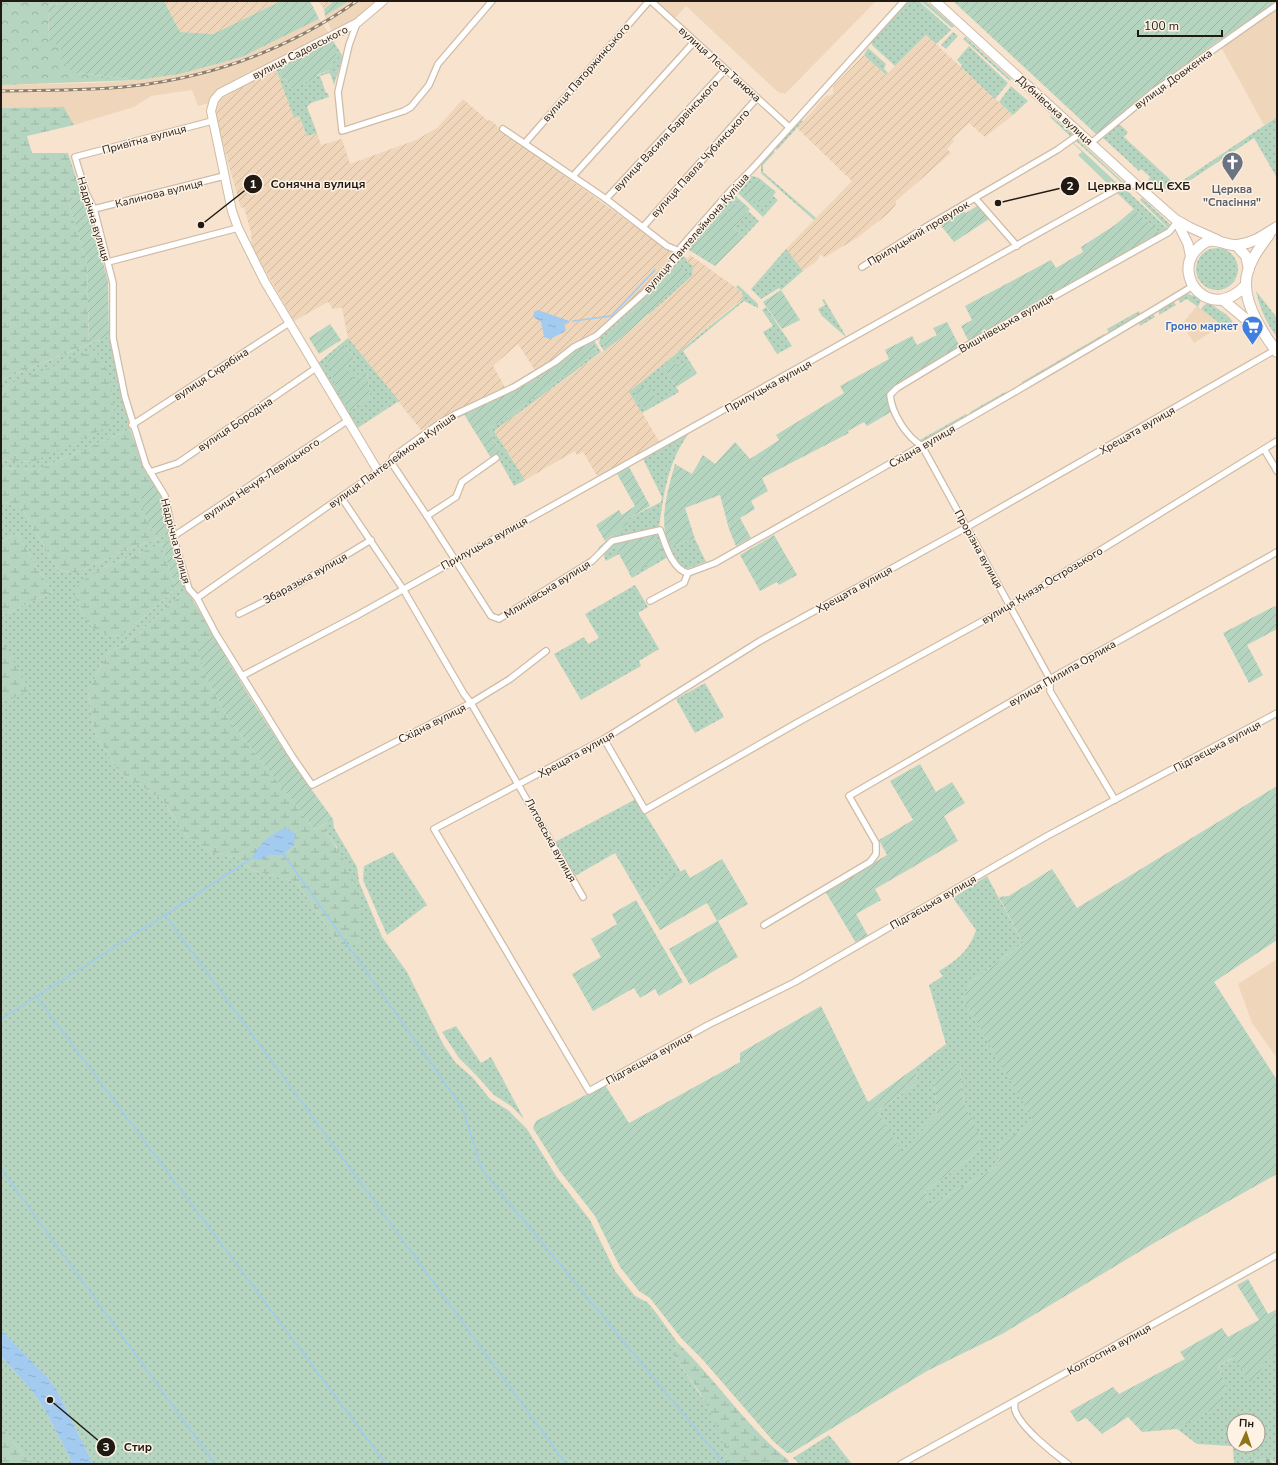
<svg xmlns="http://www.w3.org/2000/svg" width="1278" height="1465" font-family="'Nunito Sans',sans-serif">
	<defs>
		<pattern id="industrial-furrows" width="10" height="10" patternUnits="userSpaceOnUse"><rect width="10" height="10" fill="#efd6ba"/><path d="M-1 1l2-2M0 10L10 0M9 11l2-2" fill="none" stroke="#cdb79f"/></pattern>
		<pattern id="grass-dots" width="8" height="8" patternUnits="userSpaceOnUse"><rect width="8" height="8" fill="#b5d5c0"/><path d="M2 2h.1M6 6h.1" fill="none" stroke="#9bb6a4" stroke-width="1.8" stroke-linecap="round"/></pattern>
		<pattern id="forest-crowns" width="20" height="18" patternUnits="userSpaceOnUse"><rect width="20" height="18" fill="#b5d5c0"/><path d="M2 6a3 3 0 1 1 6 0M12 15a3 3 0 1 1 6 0" fill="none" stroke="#9bb6a4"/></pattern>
		<pattern id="wetland-marsh" width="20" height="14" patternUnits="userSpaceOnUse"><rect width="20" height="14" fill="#b5d5c0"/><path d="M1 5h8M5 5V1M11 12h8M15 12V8" fill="none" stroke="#9bb6a4"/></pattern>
		<pattern id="cemetery-stones" width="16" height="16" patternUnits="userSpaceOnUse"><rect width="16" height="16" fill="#b5d5c0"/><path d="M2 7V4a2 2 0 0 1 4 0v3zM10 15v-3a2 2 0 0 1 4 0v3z" fill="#9bb6a4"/></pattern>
		<pattern id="garden-furrows" width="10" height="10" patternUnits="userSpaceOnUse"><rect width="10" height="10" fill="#b5d5c0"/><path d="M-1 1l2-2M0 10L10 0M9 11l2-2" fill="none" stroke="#9bb6a4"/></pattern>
		<pattern id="water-ripples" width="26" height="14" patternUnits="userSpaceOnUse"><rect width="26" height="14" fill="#a3cbef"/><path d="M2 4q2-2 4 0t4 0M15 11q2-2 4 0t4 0" fill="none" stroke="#8caecc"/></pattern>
	</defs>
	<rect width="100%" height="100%" fill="#f7e3ce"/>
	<g fill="#efd6ba">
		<path d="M349 1H376L351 22 332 32 325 16Z"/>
		<path d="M657 1H876L785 94 778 92 686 6 675 18Z"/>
		<path d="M1277 8V117L1264 125 1221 47Z"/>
		<path d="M319 19 329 33 212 97 209 103 198 106 192 90 151 96 134 107 74 125 64 107 1 108V85L96 83 138 80 180 74 242 57Z"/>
		<path d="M1197 306 1222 325 1194 343 1182 324Z"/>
		<path d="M1277 959V1058L1252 1023 1238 984Z"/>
	</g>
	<g fill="url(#industrial-furrows)" fill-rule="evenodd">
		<path d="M164 1H281L213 34 180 32Z"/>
		<path d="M318 1H334L324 9Z"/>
		<path d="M926 35 1013 115 985 137 969 123 952 139 954 141 947 149 951 153 896 201V204L889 213 857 238 825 257 820 255 817 261 803 271 786 249 852 181 797 128 824 98 828 95 830 96 833 93V87L864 55 886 75Z"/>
		<path d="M276 69 294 118 299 116 307 136 317 133 321 145 342 139 350 164 416 140 437 128 463 99 487 120 492 121 500 129 676 256 644 291 595 335 536 372 518 344 493 366 506 389 421 430 348 338 342 308 333 309 328 302 294 321 252 247 251 232 244 207 241 208 217 123 216 110 220 99ZM533 317 569 323 564 324 544 337 541 322Z"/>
		<path d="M690 255 742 292 743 298 630 392 660 443 598 477 583 452 577 455 575 451 525 480 494 431 624 336 692 276 686 261Z"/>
	</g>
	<g fill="url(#grass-dots)" fill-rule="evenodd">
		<path d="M908 1H919L951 30 936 44 926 35 895 66 872 45 871 41Z"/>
		<path d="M921 1H926L954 26 952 28Z"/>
		<path d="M953 32 958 36 946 49 941 45Z"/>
		<path d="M965 37 1011 79 1010 81 963 39Z"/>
		<path d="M332 39 343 57 334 85 330 73 320 76 326 93H328L329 97 311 103 307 107 317 133 307 136 299 116 294 118 276 69ZM331 44 330 64 332 69 290 89 286 79 283 80 279 70Z"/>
		<path d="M969 46 1008 83 995 99 961 67 962 65 957 60Z"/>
		<path d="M868 48 886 64 884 69 888 73 886 75 864 55Z"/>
		<path d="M1011 86 1028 101 1013 115 999 102Z"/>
		<path d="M1051 116 1072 134 1071 137 1050 117Z"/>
		<path d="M1277 117V178L1254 138 1180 187 1176 185 1160 191 1148 180 1150 177 1141 169 1139 171 1102 137 1118 123 1128 132 1124 137 1176 185Z"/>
		<path d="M799 120 803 121 777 150 775 147Z"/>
		<path d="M1077 139 1122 181 1123 184 1075 140Z"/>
		<path d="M772 150 775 152 763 165V172L816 218 814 220 761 173V162Z"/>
		<path d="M753 176 759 178 776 192 773 196 778 200 763 217 736 191 748 177Z"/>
		<path d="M1125 189 1166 227 1168 230 1160 234 1116 192Z"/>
		<path d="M733 193 740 200 726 215 723 212 704 233 705 234 689 250 687 249 686 246Z"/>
		<path d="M1142 198 1172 226 1169 229 1140 200Z"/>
		<path d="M748 211 759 221 744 237 734 228Z"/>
		<circle cx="1217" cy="269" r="21"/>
		<path d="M786 249 803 271 781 290 779 288 761 299 751 289Z"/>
		<path d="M682 255 687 259 686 261 693 266 692 276 649 314 640 304 608 332 612 336 602 343 606 349 604 351 599 343 601 334 647 293Z"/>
		<path d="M738 285 758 304V308L744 301 683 351 697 373 695 375 686 362 678 367H664L679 392 642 413 629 392 741 301 743 298 742 292 736 287Z"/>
		<path d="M1256 291 1277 318V337C1266 323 1260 308 1256 291Z"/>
		<path d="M1187 294 1202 298 1198 307 1187 299 1180 303 1178 299Z"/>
		<path d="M824 299 847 338 822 316 818 309 825 305 822 300Z"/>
		<path d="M1173 301 1176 305 1159 315V310Z"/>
		<path d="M1209 303 1227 315 1233 322 1222 330 1220 327 1222 325 1201 309 1204 305Z"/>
		<path d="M766 307 792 346 777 354 763 332 773 326 762 310Z"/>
		<path d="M1139 311 1140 314 1109 333 1107 329Z"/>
		<path d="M1153 314 1155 317 1140 326 1139 322Z"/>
		<path d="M1104 334 1105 336 1023 384 1022 382Z"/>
		<path d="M109 336 130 429 37 470 1 468V460L33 462 9 384 1 395V380Z"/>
		<path d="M348 338 399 401 356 429 318 363ZM344 345 355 360 345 366 359 386 367 371 370 397 349 411Z"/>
		<path d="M593 339 601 352 494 431 525 480 514 486 496 454 500 451 488 428 502 421 597 352 590 340 539 378 458 418 462 412C492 398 521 384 549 367 564 358 576 344 593 339Z"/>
		<path d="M1005 392 1007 395 971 415 970 412Z"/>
		<path d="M966 414 967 417 920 444 918 441Z"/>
		<path d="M689 433C668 462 664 492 659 527L612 539 599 550 598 548 627 523 625 520 661 502 662 497 642 457Z"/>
		<path d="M1 502 21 507 58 570 76 573 123 551 157 539 169 533 171 540 103 568 74 596C87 623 90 635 122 636L176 589 185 587 188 592 178 597 130 641 109 652 88 690 95 734 119 772 162 799 186 836 214 853 239 858 251 870 296 882 340 945 337 847 322 826 333 819 334 828 357 867 359 882 382 937 407 972 443 1044 455 1062 473 1078 490 1099 508 1110 527 1129 556 1176 590 1220 615 1271 635 1296 647 1302 657 1314 677 1342 674 1355C682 1369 693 1382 701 1396 710 1409 729 1450 727 1464H93L57 1390 48 1378 1 1330V695L5 702 1 616 52 592 17 533 1 542Z"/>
		<path d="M656 533 659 536 668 557 632 578 619 554 606 561C595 541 643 536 656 533Z"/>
		<path d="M695 539 706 562 686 569 681 567 669 547Z"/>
		<path d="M635 585 648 607 638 613 659 649 639 661 641 666 581 700 554 654 584 637 588 644 599 638 585 614Z"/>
		<path d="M705 683 724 717 695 733 676 699Z"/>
		<path d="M636 799 681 872 640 896 615 853 575 876 555 842Z"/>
		<path d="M393 852 427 905 387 935 363 880 364 866Z"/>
		<path d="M987 876 1023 943 971 982 963 999 1035 1122 1000 1144 998 1166 930 1206 925 1191 977 1153C985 1133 968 1119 964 1101 961 1089 961 1076 960 1064L934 1083 937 1114 902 1153 877 1111 917 1083 916 1067 946 1044 929 985 943 976 939 971C956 961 970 950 976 930L953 898Z"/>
		<path d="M456 1026 481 1063 491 1057 524 1119 511 1106 494 1095 476 1075 459 1058 442 1032Z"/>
		<path d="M1 1356 31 1390 45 1410 73 1464H31L1 1427Z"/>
		<path d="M1277 1356V1464L1268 1458 1234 1464 1233 1446 1197 1444 1177 1429 1209 1410 1226 1387 1218 1366 1235 1357 1267 1359ZM1234 1421H1258V1445H1234Z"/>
		<path d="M829 1435 852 1464H800L793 1458Z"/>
	</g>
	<g fill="url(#forest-crowns)">
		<path d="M1 1H64L65 3 48 6 49 44H61L77 73 138 80 1 85Z"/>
		<path d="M1073 143H1074L1120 186 1117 187 1111 181 1108 184 1078 155 1082 152Z"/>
	</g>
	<g fill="url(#wetland-marsh)" fill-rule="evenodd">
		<path d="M64 107 74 125 27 136 32 153H68L81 193 68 200 87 263 89 344 1 380V108Z"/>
		<path d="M95 350C111 371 115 399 114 424L33 462 1 460V395L9 384Z"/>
		<path d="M130 429 143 466 154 482 144 513 157 539 123 551 76 573 58 570 21 507 1 502V468L37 470Z"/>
		<path d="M17 533 52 592 1 616V542Z"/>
		<path d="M161 544 176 589 122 636C89 635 87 623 74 596L79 583 103 568Z"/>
		<path d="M188 592 214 636 199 649 205 675 227 717 315 830 322 826C339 850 357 877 360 907 361 919 360 932 360 945H340L296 882 251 870 239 858 214 853 186 836 162 799 119 772 95 734 88 690 109 652 130 641 178 597ZM294 845 284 855H270Z"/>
		<path d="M1 640 30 690 5 702 1 695Z"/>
		<path d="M677 1342C716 1380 746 1426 788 1460L789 1464H727C729 1450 709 1409 701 1395 693 1381 682 1369 674 1355Z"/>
		<path d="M1 1427 31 1464H1Z"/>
	</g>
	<path fill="url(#cemetery-stones)" d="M1268 1458 1274 1464H1234Z"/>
	<g fill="url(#garden-furrows)">
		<path d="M64 1H164L180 32 213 34 281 1H310L319 19 242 57 180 74 138 80 77 73 62 65 61 44H49L48 6 65 3Z"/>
		<path d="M334 1H349L325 16 324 9Z"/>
		<path d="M953 1H1277V2L1218 41 1139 98 1140 100 1096 134Z"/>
		<path d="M331 43 338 59 330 64 332 69 317 75 318 77 290 89 286 79 283 80 279 70Z"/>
		<path d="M759 179 773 192 761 204 756 200 752 204 743 197Z"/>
		<path d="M81 193 89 210 108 281 109 336 89 344 87 263 68 200Z"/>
		<path d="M740 200 750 209 734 228 744 237 715 266 689 250 705 234 703 233 723 212 726 214Z"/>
		<path d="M977 206 989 219 954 242 938 222 962 209 966 213Z"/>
		<path d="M1134 209 1160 234 969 342 961 326 972 320 965 306 1051 260 1056 268 1083 252 1081 247 1115 225Z"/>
		<path d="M679 267 688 273 687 278 624 336 606 349 602 343 611 336 608 332 640 304Z"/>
		<path d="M781 290 800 320 782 329 763 302Z"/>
		<path d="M947 322 960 347 891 390 888 395 891 412 867 426 864 422 848 431 849 433 762 478 768 491 751 501 755 509 740 518 751 538 736 546 729 529 720 495 685 508 695 539 669 547C658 519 668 491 675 464L692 474 703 455 715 464 735 442 750 459 779 440 776 435 844 393 840 386 889 359 885 350 912 336 917 345 937 335 933 328Z"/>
		<path d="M330 324 341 340 319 354 309 338Z"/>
		<path d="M590 340 597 352 502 421 488 428 500 451 491 458 464 414 539 378Z"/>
		<path d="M344 345 355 360 345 366 359 385 358 374 367 371 370 397 349 411 336 388 327 360Z"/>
		<path d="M674 361 678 367 686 362 695 375 676 387 664 368Z"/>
		<path d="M647 384 658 401 645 409 636 396V391Z"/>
		<path d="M628 465 650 506 626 520 628 523 605 541 596 525 619 510 622 515 635 506 616 472Z"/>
		<path d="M154 482 162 497 169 533 157 539 144 513 140 490Z"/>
		<path d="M655 534C660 542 660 548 664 556L633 573 632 570 629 571 615 545Z"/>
		<path d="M774 535 797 575 779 585 777 582 760 591 740 555Z"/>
		<path d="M171 540 185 587 176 589 161 544Z"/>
		<path d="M1277 605V629L1247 645 1263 675 1249 683 1223 633Z"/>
		<path d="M214 636C250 701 289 759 333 819L315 830 227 717 205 675 198 649Z"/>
		<path d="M920 764 936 792 952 782 965 803 944 816 958 841 875 889 881 900 856 914 868 936 856 943 825 891 887 855 879 840 913 820 890 781Z"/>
		<path d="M1277 786V940L1214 982 1277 1080V1174L1154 1243 1002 1334 927 1371 791 1453H787L773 1441 703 1360 681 1338 650 1298 639 1291 620 1267 595 1216 559 1170 533 1128 536 1121 605 1085 629 1123 740 1062V1053L821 1006 868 1102 916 1067 917 1083 877 1111 902 1152 937 1114 934 1083 951 1064H960C961 1076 961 1089 964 1101 969 1120 986 1132 977 1153L925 1191 930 1206 998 1166 1000 1144 1034 1122 963 999 971 982 1023 943 999 897 1009 896 1052 869 1077 908Z"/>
		<path d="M722 859 748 904 718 921 738 957 690 985 669 949 717 921 707 903 660 930 640 896 685 869 690 878Z"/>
		<path d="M636 900 683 982 659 996 655 989 640 998 634 988 593 1011 572 974 601 957 591 939 617 924 612 914Z"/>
		<path d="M1248 1279 1268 1314 1277 1309V1356L1267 1359 1251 1385 1234 1357 1218 1366 1226 1386 1216 1411H1209L1177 1429 1142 1432 1128 1417 1102 1434 1086 1418 1077 1422 1070 1411 1113 1387 1119 1394 1185 1359 1180 1352 1222 1328 1228 1337 1259 1320 1237 1285Z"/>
	</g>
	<g fill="url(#water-ripples)">
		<path d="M538 310 569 321V323L564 324 566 331 550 339 544 337 541 322 533 317 534 312Z"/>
		<path d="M286 828 295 833 294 845 284 855H270L259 860 252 858C258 844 272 833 286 828Z"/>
		<path d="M1 1330 48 1378 57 1390 93 1464H73L45 1410 31 1390 1 1356Z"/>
	</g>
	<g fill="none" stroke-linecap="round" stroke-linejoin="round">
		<g stroke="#a3cbef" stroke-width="1.5">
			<path d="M573 321 611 316 655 270"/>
			<path d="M284 855 462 1107 482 1170 723 1462"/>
			<path d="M165 915 566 1464"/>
			<path d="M36 996 386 1464"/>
			<path d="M1 1019 165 915 252 858"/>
			<path d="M1 1169 215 1464"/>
		</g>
		<defs>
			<g id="street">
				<path d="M651 1 789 127"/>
				<path d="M357 23 349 45 338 92 342 131 404 111 411 107 429 85 438 64 492 1"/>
				<path d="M212 121 75 157 86 193 94 209 113 283V338L125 397 146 465 165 496 174 540 189 589 197 598 216 634 292 756 312 785 471 703 510 679 546 651"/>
				<path d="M503 129 606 199 667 246 679 251"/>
				<path d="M525 143 649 1"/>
				<path d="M1091 143 1153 92 1277 5"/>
				<path d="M573 176 694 42"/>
				<path d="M606 199 725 70"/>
				<path d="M94 209 224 176"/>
				<path d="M643 227 757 98"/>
				<path d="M1017 246 975 198 1057 150 1081 133"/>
				<path d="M108 262 238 228"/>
				<path d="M862 267 929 225 975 198"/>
				<path d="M1275 350 967 527 760 641 604 739 434 829 589 1091 708 1025 795 982 1047 836 1277 713"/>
				<path d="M132 425 289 323"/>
				<path d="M1264 449 1277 471"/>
				<path d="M391 462 427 516 491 616 499 619 592 561 612 541 660 530C665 543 672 570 688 573"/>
				<path d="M150 472 178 463 316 368"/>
				<path d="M341 497 403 589 464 694 471 703 583 897"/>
				<path d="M427 516 456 497 462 482 496 458"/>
				<path d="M174 536 347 421"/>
				<path d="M197 598 391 462 393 457 440 423 456 414 514 387 555 362 574 347 596 336 645 292 676 259 681 247 732 189 752 169 904 1"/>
				<path d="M650 601 684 583 688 573 715 563C875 472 1036 382 1193 286"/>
				<path d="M239 614 295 586 371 540"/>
				<path d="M242 676 356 616 1117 189 1133 182"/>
				<path d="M604 739 645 810 802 720 1010 606 1277 441"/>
				<path d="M1115 800 1050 691V679L922 446C906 436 892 414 890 395L897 388 978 339 1169 232 1177 222"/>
				<path d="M764 925 870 862 876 854V843L849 796 1050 679 1277 552"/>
				<path d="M901 1464 1015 1401"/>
				<path d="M1068 1464C1054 1454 1020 1427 1015 1410 1014 1408 1015 1404 1015 1401L1277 1255"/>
			</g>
			<path id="secondary" d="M378 471 265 282 238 228 232 211 211 111 214 100 220 93 357 23 383 1"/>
			<g id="primary">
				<path d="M935 1 1133 182 1175 219 1189 227 1218 240"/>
				<path d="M1177 222 1188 244 1191 259"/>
			</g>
			<g id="highway">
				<path d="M1269 235C1259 248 1245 267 1246 285 1246 307 1264 335 1277 352"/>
				<path d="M1236 245 1246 256 1249 269"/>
				<path d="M1246 285C1210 324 1172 276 1196 250 1213 231 1222 247 1238 245 1254 243 1264 235 1277 227"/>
				<path d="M1223 300 1260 331"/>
			</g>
		</defs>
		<use href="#street" stroke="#cfbca7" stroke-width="8"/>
		<use href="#secondary" stroke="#cfbca7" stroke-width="10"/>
		<use href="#primary" stroke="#cfbca7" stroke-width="11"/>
		<use href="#highway" stroke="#cfbca7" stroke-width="12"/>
		<use href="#street" stroke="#fff" stroke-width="5.5"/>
		<use href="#secondary" stroke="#fff" stroke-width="8"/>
		<use href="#primary" stroke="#fff" stroke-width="9"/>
		<use href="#highway" stroke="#fff" stroke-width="10"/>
		<defs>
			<path id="rail" d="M1 91C44 90 89 91 132 86 213 77 290 48 357 1"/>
		</defs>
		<use href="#rail" stroke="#8c7f70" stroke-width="3"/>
		<use href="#rail" stroke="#fef2e5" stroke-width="1.5" stroke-dasharray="4.5" stroke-linecap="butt"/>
	</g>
	<defs>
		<symbol id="church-pin" viewBox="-11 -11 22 30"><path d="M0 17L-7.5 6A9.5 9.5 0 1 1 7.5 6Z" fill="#6b7280" stroke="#fef2e5"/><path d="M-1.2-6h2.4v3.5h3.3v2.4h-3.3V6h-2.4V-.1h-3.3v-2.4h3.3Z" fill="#fff"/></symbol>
		<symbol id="supermarket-pin" viewBox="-11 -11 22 30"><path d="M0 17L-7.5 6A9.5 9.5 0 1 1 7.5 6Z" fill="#3f7fe0" stroke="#fef2e5"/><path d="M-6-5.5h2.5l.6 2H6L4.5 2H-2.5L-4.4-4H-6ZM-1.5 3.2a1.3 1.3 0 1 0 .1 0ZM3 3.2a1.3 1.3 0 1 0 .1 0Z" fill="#fff"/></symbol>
	</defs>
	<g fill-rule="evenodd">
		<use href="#church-pin" x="1220" y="150" width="25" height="34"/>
		<use href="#supermarket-pin" x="1240" y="314" width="25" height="34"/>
	</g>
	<g text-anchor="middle" stroke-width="3" stroke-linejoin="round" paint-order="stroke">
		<g font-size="11" fill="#211a12" stroke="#fef2e5">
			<text transform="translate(300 52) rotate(-27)" y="4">вулиця Садовського</text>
			<text transform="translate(720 64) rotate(42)" y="4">вулиця Леся Танюка</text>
			<text transform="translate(586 72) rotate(-49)" y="4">вулиця Паторжинського</text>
			<text transform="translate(1173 79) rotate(-36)" y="4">вулиця Довженка</text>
			<text transform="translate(1055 110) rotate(42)" y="4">Дубнівська вулиця</text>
			<text transform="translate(666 135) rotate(-47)" y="4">вулиця Василя Барвінського</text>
			<text transform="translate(144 139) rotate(-15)" y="4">Привітна вулиця</text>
			<text transform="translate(700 163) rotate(-48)" y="4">вулиця Павла Чубинського</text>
			<text transform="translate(159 193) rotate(-14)" y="4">Калинова вулиця</text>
			<text transform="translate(94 219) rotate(73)" y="4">Надрічна вулиця</text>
			<text transform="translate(696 233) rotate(-49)" y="4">вулиця Пантелеймона Куліша</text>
			<text transform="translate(918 233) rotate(-31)" y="4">Прилуцький провулок</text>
			<text transform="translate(1006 323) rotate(-30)" y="4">Вишнівецька вулиця</text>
			<text transform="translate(211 374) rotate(-33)" y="4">вулиця Скрябіна</text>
			<text transform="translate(768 386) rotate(-29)" y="4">Прилуцька вулиця</text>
			<text transform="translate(235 424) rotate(-34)" y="4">вулиця Бородіна</text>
			<text transform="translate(1137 430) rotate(-30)" y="4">Хрещата вулиця</text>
			<text transform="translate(922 446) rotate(-30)" y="4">Східна вулиця</text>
			<text transform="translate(392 460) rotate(-36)" y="4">вулиця Пантелеймона Куліша</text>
			<text transform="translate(261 479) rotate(-34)" y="4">вулиця Нечуя-Левицького</text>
			<text transform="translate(176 541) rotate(75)" y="4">Надрічна вулиця</text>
			<text transform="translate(484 543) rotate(-29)" y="4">Прилуцька вулиця</text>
			<text transform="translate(979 549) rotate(61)" y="4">Прорізна вулиця</text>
			<text transform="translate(305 578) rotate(-29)" y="4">Збаразька вулиця</text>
			<text transform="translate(1042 585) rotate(-31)" y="4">вулиця Князя Острозького</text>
			<text transform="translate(547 589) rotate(-32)" y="4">Млинівська вулиця</text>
			<text transform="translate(854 589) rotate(-29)" y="4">Хрещата вулиця</text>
			<text transform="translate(1062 673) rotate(-30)" y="4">вулиця Пилипа Орлика</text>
			<text transform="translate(432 723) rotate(-27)" y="4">Східна вулиця</text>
			<text transform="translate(1217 746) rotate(-28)" y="4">Підгаєцька вулиця</text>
			<text transform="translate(576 754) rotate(-29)" y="4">Хрещата вулиця</text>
			<text transform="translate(551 840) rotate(61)" y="4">Литовська вулиця</text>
			<text transform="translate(933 902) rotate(-30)" y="4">Підгаєцька вулиця</text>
			<text transform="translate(649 1058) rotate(-29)" y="4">Підгаєцька вулиця</text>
			<text transform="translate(1109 1349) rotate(-29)" y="4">Колгоспна вулиця</text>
		</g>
		<g font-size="11" font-weight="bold" fill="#5b616d" stroke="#fef2e5">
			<text x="1232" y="193">Церква<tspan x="1232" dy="13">"Спасіння"</tspan></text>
		</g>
		<g font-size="11" font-weight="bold" fill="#366cbe" stroke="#fef2e5" text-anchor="end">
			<text x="1238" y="330">Гроно маркет</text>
		</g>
	</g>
	<path fill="none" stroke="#211a12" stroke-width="1.5" d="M201 225L253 184M998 203L1070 186M50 1400L106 1447"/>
	<g fill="#211a12" stroke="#fef2e5" stroke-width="1.5">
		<circle cx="201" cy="225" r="4"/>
		<circle cx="998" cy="203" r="4"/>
		<circle cx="50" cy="1400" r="4"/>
		<circle cx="253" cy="184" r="10"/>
		<circle cx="1070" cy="186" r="10"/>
		<circle cx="106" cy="1447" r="10"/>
	</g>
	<g font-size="12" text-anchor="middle" font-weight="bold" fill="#fff">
		<text x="253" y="188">1</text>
		<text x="1070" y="190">2</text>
		<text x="106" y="1451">3</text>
	</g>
	<g font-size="12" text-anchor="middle" font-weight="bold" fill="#211a12" stroke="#fef2e5" stroke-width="3" stroke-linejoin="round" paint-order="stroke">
		<text x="318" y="188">Сонячна вулиця</text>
		<text x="1139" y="190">Церква МСЦ ЄХБ</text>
		<text x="138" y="1451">Стир</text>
	</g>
	<rect width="1278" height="1465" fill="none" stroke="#211a12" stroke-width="4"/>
	<g transform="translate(1246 1433) rotate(3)"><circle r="19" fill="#fef2e5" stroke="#a69c91"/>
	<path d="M0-3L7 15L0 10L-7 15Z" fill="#907419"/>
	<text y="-6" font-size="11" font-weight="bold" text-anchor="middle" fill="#211a12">Пн</text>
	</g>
	<path d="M1138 30v6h84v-6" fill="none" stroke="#211a12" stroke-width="2"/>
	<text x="1144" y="30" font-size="12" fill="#211a12" stroke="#fef2e5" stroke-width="3" paint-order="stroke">100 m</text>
</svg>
